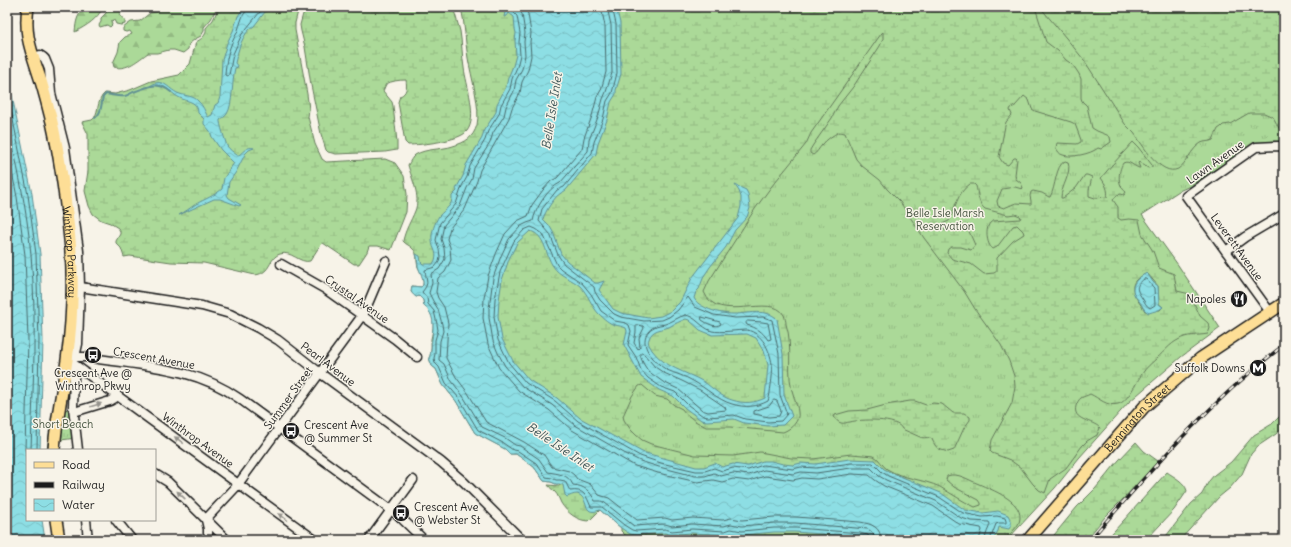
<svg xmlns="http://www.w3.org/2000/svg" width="1291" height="547" font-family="Delius,sans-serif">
	<defs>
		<pattern id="grass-tufts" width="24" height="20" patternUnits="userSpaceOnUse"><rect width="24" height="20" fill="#abd998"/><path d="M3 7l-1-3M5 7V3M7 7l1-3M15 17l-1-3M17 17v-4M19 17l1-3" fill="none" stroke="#93ba82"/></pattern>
		<pattern id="forest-firs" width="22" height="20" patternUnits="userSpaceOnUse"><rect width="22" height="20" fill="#abd998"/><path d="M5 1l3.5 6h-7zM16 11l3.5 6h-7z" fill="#93ba82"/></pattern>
		<pattern id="wetland-marsh" width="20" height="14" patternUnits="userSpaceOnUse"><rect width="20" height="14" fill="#abd998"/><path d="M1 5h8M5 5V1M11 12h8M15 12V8" fill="none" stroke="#93ba82"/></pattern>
		<pattern id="water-waves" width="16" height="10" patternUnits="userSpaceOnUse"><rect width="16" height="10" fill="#8ddee4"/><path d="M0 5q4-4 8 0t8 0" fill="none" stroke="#79bec3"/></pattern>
	</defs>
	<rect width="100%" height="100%" fill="#f7f3e8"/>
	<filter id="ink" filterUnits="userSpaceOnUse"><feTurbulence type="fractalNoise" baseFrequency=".025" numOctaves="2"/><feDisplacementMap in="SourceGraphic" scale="8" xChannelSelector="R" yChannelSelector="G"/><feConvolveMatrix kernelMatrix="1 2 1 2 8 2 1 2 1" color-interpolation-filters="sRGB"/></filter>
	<g filter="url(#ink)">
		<g fill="url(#grass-tufts)" stroke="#647a5a">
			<path d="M616 7H1284V142L1274 141 1254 144 1190 186 1179 191 1142 215 1178 265 1220 328 1181 357 1129 402 1079 458 1055 488 1007 540H993L989 513 815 464 642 452 513 254 707 308Z"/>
			<path d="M75 407 76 438 61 440 60 450H47L52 414Z"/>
		</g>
		<g fill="url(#forest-firs)" stroke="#647a5a">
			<path d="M86 7H103C97 20 87 25 75 32 76 21 77 14 86 7Z"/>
			<path d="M114 7H127L126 9 123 10 119 15 125 20V24L121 25 116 24 114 20 111 21 112 25 110 27 107 25 100 27 99 25 101 22V18L110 9Z"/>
			<path d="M159 7H217L211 19 204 27V31L201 36 195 39 189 44 188 49 183 53 174 50H169L157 53H148C139 59 127 71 114 67L113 63 118 52 120 42 125 37 132 34 130 31 126 32 123 31V28L131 22 140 21 150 13 157 12Z"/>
		</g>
		<g fill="url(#wetland-marsh)" stroke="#647a5a" fill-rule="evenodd">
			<path d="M219 7H299L295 23V30L307 94 309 109 308 117 315 144 322 159 326 162 385 159 395 163 402 173 404 176 407 194 406 212 391 250 378 246H369L367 252 359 264H354L323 243 319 247 310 261C300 264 291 250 280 254 268 258 272 273 255 275L204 263 171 262 130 256 124 257 121 248 116 243V241L120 234V231L118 228 110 223 101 220 93 214 89 206 85 191 88 171V134L82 122C85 121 89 121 92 120 99 116 96 100 105 93L115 94 130 90 151 81 179 75 190 64 196 42C201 39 207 36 206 28L213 20Z"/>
			<path d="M314 7H453C455 15 458 23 460 31 462 43 462 56 464 68 466 84 478 117 467 131 460 141 420 145 408 145L405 142 398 102 400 96C407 93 407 87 406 80 398 80 392 81 386 84L383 91 392 102 393 106 397 142V150L385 152 336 154 328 152 326 150 321 134 311 85 305 47 301 31 300 25 303 14Z"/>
			<path d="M461 7H1035L1046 42 1058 51 1066 60 1073 65 1079 74 1081 79V98L1082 101 1087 106 1092 128 1097 131 1107 135 1110 137 1111 142 1101 149 1098 148C1091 154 1071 158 1063 155 1059 154 1058 151 1056 148L1057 143 1077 144 1081 142V140L1075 124 1071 122 1035 111 1032 109 1029 100 1024 96 1015 106 1011 108 1010 110 1012 115 1006 122 1005 126 999 157 1003 163 1008 165 1014 158H1016L1017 159 1015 175 1016 179 1021 183 1023 188 1022 189 1015 187 1002 189 997 201 998 206 1004 208 1016 203 1031 204V201L1030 196 1031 192 1033 191 1042 193 1049 197H1050C1056 187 1055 166 1065 161L1068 162C1072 174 1061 186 1061 198H1063L1076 188 1085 175H1087L1092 177 1089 190V196L1095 198 1107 197C1109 191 1105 183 1101 178L1112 165 1133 142 1138 147 1152 165V167L1148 168 1139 162 1138 163 1140 168H1139C1133 166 1129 160 1123 163 1118 172 1117 185 1126 192L1124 195 1121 194 1117 195 1113 200 1118 207V218L1121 220 1129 219 1139 220 1142 234 1153 251 1159 268 1174 274 1177 291 1190 294 1200 316 1208 323 1210 328 1208 334C1197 336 1187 334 1178 340 1170 344 1164 352 1157 358 1152 363 1146 367 1142 374 1136 382 1128 402 1118 404 1107 407 1099 398 1090 394 1087 396 1084 396 1081 398 1079 399 1077 403 1076 406 1072 421 1093 420 1100 428L1097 435 1087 441 1082 446 1066 468 1050 479 1045 493 1039 490 1033 484 1021 468 1010 460 992 453 990 451 992 440 1012 403 1015 386 1014 376 1009 361 1001 345 975 309 964 291 924 238 900 202 887 189 880 180 862 166 856 159 845 133 839 132C833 135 827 139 822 145 819 148 817 153 813 155L810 153V150L813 145 832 118 838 106 853 87 880 46 883 39V32L881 34 811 133 806 144 771 187 755 209 709 281 704 292C717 325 772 292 784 315 785 318 786 321 786 324 794 348 785 374 794 397 795 402 798 407 798 412 800 421 791 429 783 432L730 427H706L695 421 685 413 682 409 674 405 667 399 655 396 642 385 639 386 632 396 623 416 624 420 631 430 636 435 642 440 651 444 695 455 733 456 760 452 791 458 813 459 851 454 874 456C880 459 882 466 887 469 903 479 923 479 940 487 952 494 962 501 975 507L981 505V503L979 500 954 487 946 480 947 476C958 472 968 480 979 484 992 490 1021 500 1020 518 1020 526 1009 535 1003 540H718L701 537H690L657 540H630L621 531V528L600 510 589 521C578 521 567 513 561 503 559 499 558 495 555 492 553 490 550 488 548 485L559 486 562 484H556L551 482 544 481 534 467 516 454H510L505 449 475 433 456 401 443 385 436 369 432 366 429 358C432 352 431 346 431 339 433 330 436 318 428 310 427 308 425 307 424 306L423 300 419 296 416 297 411 292 412 286 421 287 423 285C424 278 421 273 418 267 416 261 418 253 413 249 410 245 406 245 403 241 405 230 411 221 415 211 421 196 412 180 408 165 410 162 412 157 415 155 426 148 442 150 453 146 466 142 473 138 477 125 481 109 471 76 468 58 465 41 465 24 461 7ZM970 184H974L976 186C978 193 978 204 985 209L1008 215 1015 214 1020 216 1021 217 1020 219 993 221C984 224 986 245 993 249L997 247 1013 226 1017 225 1023 231 1024 234 1013 241 997 258V271L994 273 984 274 971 264 952 259 947 253 948 249 951 247H961L971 250 975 245 967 227 947 231 942 229 940 226 942 224 949 221C956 208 956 194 970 184ZM1147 273 1158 286 1159 304 1163 307 1160 310 1145 311C1140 303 1127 289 1136 280 1139 277 1144 275 1147 273Z"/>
			<path d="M1040 7H1284V133L1280 130 1273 117 1264 113H1249L1230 124 1223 125 1221 127 1218 129 1213 140C1209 142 1205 141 1201 143 1191 149 1187 163 1178 169 1161 177 1142 144 1134 133 1131 130 1128 127 1125 124L1084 60 1066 38Z"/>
			<path d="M910 401H915L926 405 933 403 942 404 953 413H964L970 417V420L964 428 954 450 948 452C938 449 936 449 932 439 928 436 924 439 920 437 914 434 908 432 902 429 898 418 860 419 850 422 847 422 844 424 841 423 838 422 836 420 834 417L835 415 849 411 867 410 886 405Z"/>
			<path d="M1284 412V427L1276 434 1258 446 1251 454 1242 474 1230 488 1219 497 1180 540H1163L1191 504 1202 494 1209 481 1214 475 1231 462 1254 435 1272 424Z"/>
			<path d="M1136 442 1144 451 1158 461 1124 498 1105 517 1086 540H1050L1077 507 1095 489 1119 460Z"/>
			<path d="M1167 472C1174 477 1185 482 1187 491L1174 510 1146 540H1106Z"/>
		</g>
		<g fill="url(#water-waves)" stroke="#609094" fill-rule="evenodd">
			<path d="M244 7H269L254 26C242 33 238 51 235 63L238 67 235 68C232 80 233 105 227 114 225 117 222 118 220 120 219 122 226 143 227 146 229 149 234 153 237 155H239C244 151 247 146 254 148L249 150 245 154 236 172 229 182 227 195 229 198 241 205 239 206 220 199H214L179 215C185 212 190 208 196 204 205 199 214 196 222 189L224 178 234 163 221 150 212 137 210 131 204 124V119L198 113C198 101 188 102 180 98 168 92 166 82 150 86 164 76 169 91 180 94 186 96 194 96 198 101 203 105 205 112 208 117L212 115 215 105 218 103 220 97 222 60 227 43 233 31 238 16Z"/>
			<path d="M506 7H616L620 23 621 74 616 90V94L611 102 607 120 598 143 596 154 566 190C565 191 563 192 561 193 554 197 545 212 543 219L549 225 553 232 561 254 567 261 595 283H598L604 281 599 290 613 309 621 313 648 318 661 316 671 311 680 302 692 278 738 218 741 206V197L739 191 735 185 746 190 748 194 750 208 747 217 735 230 726 247 710 267 704 276 699 289 696 292 694 298C697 304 701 305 706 308 715 312 724 314 734 314 747 314 767 308 777 319L783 354 784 395 792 416 783 425 768 426 744 423 734 419 707 421 701 420 685 408 673 396 659 390 641 377 624 345 627 331 626 328C622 326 619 326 615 325 610 324 603 318 599 314 592 307 588 294 580 286 572 279 559 276 553 266 545 255 546 235 530 231L517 243 509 259 502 280 499 300 498 317 502 339 513 361 529 380 557 398 580 418 642 452 696 467H704L715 463 722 467 733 464 748 466 763 461H771L783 464 793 465 801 463 815 464 850 459 875 460 884 469 890 472 941 493 965 510 983 513 998 511 1008 515C1011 521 1013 523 1009 529L999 527 998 531 993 540H873L859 537 795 532H774L742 535 731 533 726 535 692 533 677 534 672 535 665 533 636 535 630 534 621 528 600 510C581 517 590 497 577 494 573 494 570 496 567 497L565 495 563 485 559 484H556L551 482 544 481 534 467 516 454H510L505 449 475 433 456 401 443 385 436 369 432 366 429 358C432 352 431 345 432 339 433 330 435 318 428 310 427 308 425 307 424 306L423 300 419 296 416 297C412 294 410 292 412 286L421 287 423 285C424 278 420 273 418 266 417 262 418 258 416 254L420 256 421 262 423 264H433C440 253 432 250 432 240 431 233 435 222 439 216 445 209 453 206 452 196L457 191 456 189 463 176 466 165 482 138 484 130 489 123 496 112 497 104 506 87 508 78 513 66 516 55 515 41 516 33 515 29 514 17 509 13 507 16 504 17ZM686 319 689 320 700 330 712 335 747 334 756 338 764 351 768 365 765 398C755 403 744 404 732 400 721 397 713 388 704 382 685 371 665 368 652 350 650 346 647 343 649 339 652 329 661 330 669 327 675 324 680 321 686 319Z"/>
			<path d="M7 71 32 194 40 254 43 340 40 450H27V520H42L45 540H7Z"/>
			<path d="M1147 273 1153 282 1158 286 1159 304 1163 307C1159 311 1154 311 1149 313 1143 310 1143 306 1139 301 1139 300 1135 297 1135 296 1129 285 1138 277 1147 273Z"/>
		</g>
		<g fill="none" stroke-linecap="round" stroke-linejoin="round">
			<g stroke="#496a6c" stroke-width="1">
				<path d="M247 7C247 12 243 14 242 18 240 23 239 28 237 33 229 46 226 59 225 75L227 76 229 75 233 54 242 34 264 7"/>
				<path d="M510 7V9L517 16 520 33 519 42 520 55 517 67 512 79 510 89 501 105 499 114 488 131 485 140 470 166 467 177 462 186 456 204 440 223 436 240 439 249 440 257 439 262 435 267 425 270C426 280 430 283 422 292L427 298 428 304 434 311 437 324 438 330 435 340V354L434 358 435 363 439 367 446 383 459 398 478 430 503 443 513 450 518 451 536 463 546 477 552 478 556 480H560L565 481 570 491C584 489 586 495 591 507H602L624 525 632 530 636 531 665 529 672 531 692 529 725 531 731 529 742 531 774 528H796L860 533 868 535 870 540"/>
				<path d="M516 7 522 14 525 33 524 42 525 55 522 69 516 80 514 91 506 107 504 116 493 133 490 143 474 168 472 179 467 188 460 206 444 225 441 239 444 248 445 259 439 269 431 274 432 283 429 293 433 301 438 309 442 324 443 331 440 341 439 360 444 364 451 380 463 396 482 427 505 438 515 445 520 446 539 459 548 472C559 474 568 474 573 485 585 486 590 491 595 501H601L605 503 634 526 665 524 672 526 692 524 724 526 731 524 742 526 774 523H795L868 529 873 533 875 540"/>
				<path d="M525 7 528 14 531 33 530 42 531 56 528 70 522 82 520 93 512 108 509 118 480 170 477 181 465 209 450 228 447 239 450 247 451 260 445 272 438 278 436 292 438 298 444 307 448 323 446 358 456 377 468 393 486 422 524 442 544 455 552 467 569 471 574 475 577 479 590 484 599 495 609 498 637 520 665 518 672 520 693 518 723 520 731 518 742 520 774 517H796L860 522C872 524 881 527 881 540"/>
				<path d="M601 7 605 26 606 72 601 90 597 97 592 116 584 138 582 149 557 178 551 181 543 190 532 205 528 216 517 221 505 234 496 254 488 276 484 298 483 318 488 344 499 368 519 391 549 410 572 430 635 466 658 473 697 482 713 480 722 482 733 479 749 481 765 476 793 480 802 478 817 479 852 474 869 475 875 480 884 486 933 506 959 524 981 528 982 530 979 540"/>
				<path d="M607 7 611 25 612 73 606 92 603 99 598 117 589 140 588 151 560 183C548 188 535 209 533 221L527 223 521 226 509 239 501 256 493 278 489 309V318L491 329 493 341 498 353 505 366 523 387 552 405 575 425 624 453 640 461 659 467 695 476H705L714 473 721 476 733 473 749 475 764 470 793 474 801 472 816 473 851 468H871L879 476 886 480 936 501 961 518 972 521 989 522 990 524C989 529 985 534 985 540"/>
				<path d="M612 7 616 24 617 73 612 93 607 101 603 119 594 142 592 153 564 187 557 190 542 209 539 221 550 234 558 255 564 264 594 287 595 292 600 300 614 314 621 317 644 321 662 320 669 317 678 310 688 297 695 307 714 315 735 318 763 317 772 320 779 354 780 395 787 414 781 421 768 422 745 419 734 415 708 417 703 416 688 405 675 392 661 387 648 378 641 370 636 357 628 345 631 331 629 325 626 323 615 321 601 311 591 294 582 283 561 269 557 265 543 234 536 229 531 227 524 230 514 241 500 272 495 299 494 317 498 340 509 363 526 383 555 401 578 421 640 456 661 463 696 471H705L714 468 722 471 733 468 748 470 763 465 793 469 801 467 816 468 851 463H873L882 472 888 476 939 497 963 513 982 517 997 516 1005 518 1006 521V523H999L996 524 990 540"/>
				<path d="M7 90 28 195 36 254 39 340 37 450"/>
				<path d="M7 116C16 162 27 208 31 255 37 320 33 385 31 450"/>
				<path d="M7 147 17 197 25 255 28 340 25 449 27 456"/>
				<path d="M1144 279H1146L1154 288 1155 305 1150 308C1146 306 1145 302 1142 298 1136 289 1135 286 1144 279Z"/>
				<path d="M685 315C696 316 700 327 712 331 720 333 738 330 747 330 762 333 770 350 772 364 773 371 772 378 771 385 770 391 770 396 768 401 757 407 745 408 732 404 718 400 706 388 693 381 685 376 676 374 667 370 660 366 654 360 649 353 643 344 643 333 654 327 657 325 661 325 665 324 672 322 678 317 685 315Z"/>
				<path d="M702 317 720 322 721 324C715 328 708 324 702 320Z"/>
				<path d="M748 321 762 322 768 323 771 339 768 340C762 331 757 328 747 325L746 323Z"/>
				<path d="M638 325 643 326 644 328 639 338 640 347 638 349 634 343 636 332V327Z"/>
				<path d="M642 353 644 354 655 367 664 373 682 381 700 390 725 407 726 410 708 412 702 410 678 389 663 382 648 371 643 363 640 355Z"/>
				<path d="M774 400 777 401 781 411 779 416 769 417 754 414V411L769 406Z"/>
			</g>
			<path stroke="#609094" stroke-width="2" d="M95 118C102 113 101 104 103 97L106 94C113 95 119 97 125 96 129 95 132 92 136 91 150 86 158 81 171 92"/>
			<defs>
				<g id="minor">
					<path d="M33 57 40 55 43 57 45 59 49 69 51 93 65 148 79 251 80 287 78 344 75 357"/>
					<path d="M1226 251 1245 237 1284 214"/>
					<path d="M281 264 325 289 395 339 417 357"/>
					<path d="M80 287 202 306 230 314 258 328 278 340 324 376 441 462 464 482 522 540"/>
					<path d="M1270 312 1186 196 1256 147 1278 146 1284 147"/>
					<path d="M67 359 75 357H86C140 366 194 366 240 399L398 515 424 540"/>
					<path d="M67 359 315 540"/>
					<path d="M68 359 74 377 73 407 78 450"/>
					<path d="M74 412 110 401 115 398 116 394"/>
					<path d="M155 474 168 482 227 540"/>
					<path d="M206 519 236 487 364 313 386 261"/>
					<path d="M86 520 88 540"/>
					<path d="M116 520 132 540"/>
					<path d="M206 520 208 529V540"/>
					<path d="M369 540 413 480"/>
				</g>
				<g id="major">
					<path id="s1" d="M28 7C24 34 31 50 39 75 44 90 48 106 52 122 60 157 65 194 69 230 74 272 73 317 67 360 63 390 56 420 54 450"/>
					<path d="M56 520 59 540"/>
					<path id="s2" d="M1028 540 1144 407 1201 358 1284 303"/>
				</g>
			</defs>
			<use href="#minor" stroke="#1c1c1c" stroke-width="11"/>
			<use href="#major" stroke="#1c1c1c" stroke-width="14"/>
			<use href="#minor" stroke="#f7f3e8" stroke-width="8"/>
			<use href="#major" stroke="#fdde96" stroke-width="11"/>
			<defs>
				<path id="rail" d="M1090 540C1151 470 1210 401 1284 345"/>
			</defs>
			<use href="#rail" stroke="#1c1c1c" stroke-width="3.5"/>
			<use href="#rail" stroke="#f7f3e8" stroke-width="2" stroke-dasharray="6" stroke-linecap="butt"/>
		</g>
		<defs><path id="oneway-solid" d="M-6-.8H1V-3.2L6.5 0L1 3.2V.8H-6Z"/></defs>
		<g fill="#94928c">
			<use href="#oneway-solid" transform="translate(96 405) rotate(-17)"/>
			<use href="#oneway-solid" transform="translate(179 440) rotate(-144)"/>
			<use href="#oneway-solid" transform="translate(181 495) rotate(-136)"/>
			<use href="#oneway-solid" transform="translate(283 517) rotate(-144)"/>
		</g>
	</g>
	<defs>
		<symbol id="restaurant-disc" viewBox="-11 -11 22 22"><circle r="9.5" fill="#1c1c1c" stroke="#f7f3e8"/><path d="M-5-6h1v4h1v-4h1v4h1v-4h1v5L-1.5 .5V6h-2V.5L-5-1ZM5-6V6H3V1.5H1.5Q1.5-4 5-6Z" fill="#fff"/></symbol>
		<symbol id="bus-disc" viewBox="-11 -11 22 22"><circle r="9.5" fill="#1c1c1c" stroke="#f7f3e8"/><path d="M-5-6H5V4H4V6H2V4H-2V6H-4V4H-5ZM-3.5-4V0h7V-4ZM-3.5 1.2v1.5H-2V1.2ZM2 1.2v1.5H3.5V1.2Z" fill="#fff"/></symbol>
		<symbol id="metro-disc" viewBox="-11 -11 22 22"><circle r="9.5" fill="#1c1c1c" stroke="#f7f3e8"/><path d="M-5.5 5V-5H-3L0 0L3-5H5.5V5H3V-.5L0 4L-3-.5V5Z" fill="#fff"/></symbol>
	</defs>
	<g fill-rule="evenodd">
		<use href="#restaurant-disc" x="1229" y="289" width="20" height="20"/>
		<use href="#bus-disc" x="83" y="345" width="20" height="20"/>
		<use href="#metro-disc" x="1248" y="358" width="20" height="20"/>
		<use href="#bus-disc" x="281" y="421" width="20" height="20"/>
		<use href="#bus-disc" x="391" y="503" width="20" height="20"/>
	</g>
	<g text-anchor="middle" stroke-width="3" stroke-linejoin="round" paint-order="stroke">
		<g font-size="11" fill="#1c1c1c" stroke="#f7f3e8">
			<text transform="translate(1215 162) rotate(-35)" y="4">Lawn Avenue</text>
			<text transform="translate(1237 247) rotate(54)" y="4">Leverett Avenue</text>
			<text dy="4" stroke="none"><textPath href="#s1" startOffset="250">Winthrop Parkway</textPath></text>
			<text transform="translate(357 299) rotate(35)" y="4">Crystal Avenue</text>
			<text transform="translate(154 358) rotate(10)" y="4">Crescent Avenue</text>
			<text transform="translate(328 364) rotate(37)" y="4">Pearl Avenue</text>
			<text transform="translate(288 398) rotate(-54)" y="4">Summer Street</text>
			<text dy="4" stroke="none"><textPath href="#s2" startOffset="164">Bennington Street</textPath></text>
			<text transform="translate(198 440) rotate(36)" y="4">Winthrop Avenue</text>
		</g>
		<g font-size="11" fill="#475541" stroke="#f7f3e8">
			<text x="945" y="217">Belle Isle Marsh<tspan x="945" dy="13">Reservation</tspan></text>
			<text x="63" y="428">Short Beach</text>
		</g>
		<g font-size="11" fill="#1c1c1c" stroke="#f7f3e8" text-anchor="end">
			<text x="1226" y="303">Napoles</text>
			<text x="1245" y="372">Suffolk Downs</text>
			<text x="93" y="377" text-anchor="middle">Crescent Ave @<tspan x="93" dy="13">Winthrop Pkwy</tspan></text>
			<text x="304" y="429" text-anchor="start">Crescent Ave<tspan x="304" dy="13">@ Summer St</tspan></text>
			<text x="414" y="511" text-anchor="start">Crescent Ave<tspan x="414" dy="13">@ Webster St</tspan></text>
		</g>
		<g font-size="12" font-style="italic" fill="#3e5658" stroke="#f7f3e8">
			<text transform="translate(552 111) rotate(-81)" y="4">Belle Isle Inlet</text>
			<text transform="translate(560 447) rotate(34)" y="4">Belle Isle Inlet</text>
		</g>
	</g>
	<rect width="1291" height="547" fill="none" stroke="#f7f3e8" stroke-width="24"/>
	<rect x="12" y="12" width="1267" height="523" fill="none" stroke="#1c1c1c" stroke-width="1.5" filter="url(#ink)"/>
	<rect x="26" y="449" width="130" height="72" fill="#f7f3e8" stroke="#9f9d96"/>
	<rect x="34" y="462" width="20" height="6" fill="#fdde96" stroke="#9f9d96"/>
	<text x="62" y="469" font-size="12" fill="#1c1c1c">Road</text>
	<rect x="34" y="482" width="20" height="6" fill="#1c1c1c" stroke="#9f9d96"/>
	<text x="62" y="489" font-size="12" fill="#1c1c1c">Railway</text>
	<rect x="34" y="499" width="20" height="12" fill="url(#water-waves)" stroke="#9f9d96"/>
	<text x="62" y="509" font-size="12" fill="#1c1c1c">Water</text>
</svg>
